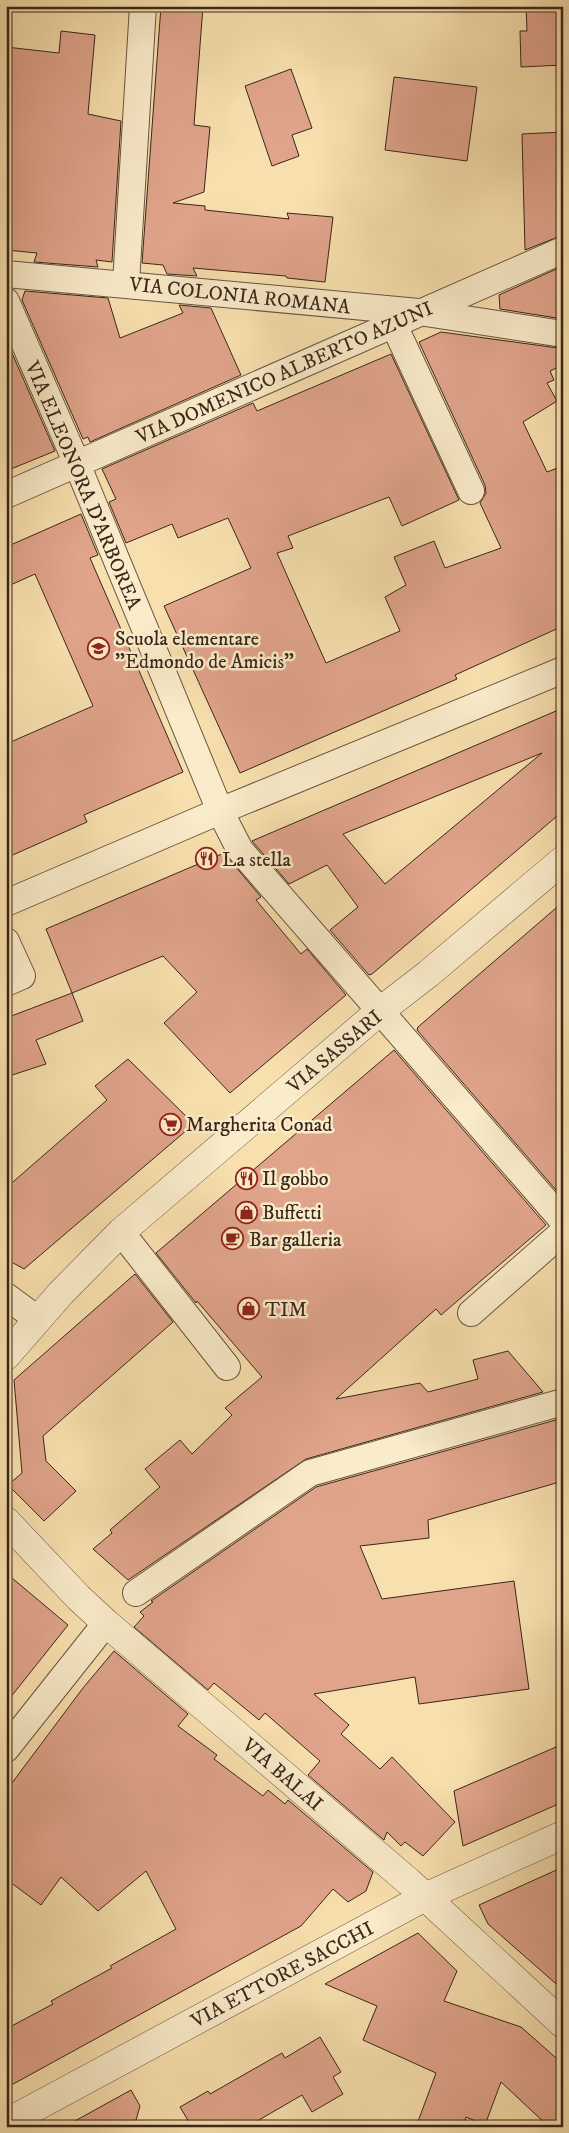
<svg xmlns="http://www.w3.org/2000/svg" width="569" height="2133" font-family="'IM FELL DW Pica',serif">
	<rect width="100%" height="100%" fill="#f8e0ae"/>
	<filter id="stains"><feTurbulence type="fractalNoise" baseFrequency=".004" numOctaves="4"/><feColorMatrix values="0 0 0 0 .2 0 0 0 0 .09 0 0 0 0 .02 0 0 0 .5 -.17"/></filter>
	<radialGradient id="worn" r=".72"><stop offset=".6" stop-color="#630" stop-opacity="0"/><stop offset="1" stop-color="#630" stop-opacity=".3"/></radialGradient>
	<g fill="#e0a48b" stroke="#39261b" fill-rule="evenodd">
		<path d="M161 6H203L194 125 210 127 204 192 173 203 205 206V210L289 219 287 213 333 217 325 282 287 278 286 276 193 268 197 276 167 274 163 265 142 263Z"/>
		<path d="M526 6H563V65L521 67 520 31H527Z"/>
		<path d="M61 31 95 35 88 114 121 121 112 262 96 260 98 267 34 262 37 253 6 250V47L59 53Z"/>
		<path d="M291 69 312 128 292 135 299 156 272 166 245 86Z"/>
		<path d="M394 77 477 87 467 161 385 150Z"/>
		<path d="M563 132V235L525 250 522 134Z"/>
		<path d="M563 266V319L500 309 499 295Z"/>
		<path d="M25 291 108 298 120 338 183 313 179 305 211 308 241 375 90 442 88 437 83 439 22 300Z"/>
		<path d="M441 332 558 348 561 366 550 371 554 380 547 383 557 401 523 422 547 472 563 466V626L455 675 457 679 240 773 164 606 251 568 228 518 178 538 172 524 126 543 109 502 116 499 102 469 253 403 257 411 391 354 459 500 402 526 389 497 288 536 293 548 277 553 326 663 400 631 385 597 406 585 394 557 434 541 445 568 501 548 480 503 486 493 485 485 419 342Z"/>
		<path d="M8 344 55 451 6 471V351Z"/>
		<path d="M81 514 98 555 90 558 183 772 84 815 87 822 6 858V744L93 706 35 574 6 587V547Z"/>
		<path d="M563 708V811L372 974 369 975 330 930 358 907 327 865 289 884 252 841ZM542 753 385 884 343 834Z"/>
		<path d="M224 853 261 897 256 900 301 954 307 949 346 995 230 1093 164 1023 197 992 163 956 72 993 83 1021 36 1040 46 1064 6 1077V1018L72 993 46 929Z"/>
		<path d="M563 902V1198L417 1030 418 1027Z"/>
		<path d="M394 1050 546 1225 441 1315 436 1309 336 1399 420 1383 428 1392 478 1379 473 1360 508 1351 543 1392 306 1459 128 1580 93 1549 112 1533 110 1530 160 1487 145 1469 180 1440 192 1454 232 1415 225 1408 262 1377 197 1301 196 1303 156 1253Z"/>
		<path d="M128 1059 194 1124 24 1269 6 1259V1188L107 1100 95 1086Z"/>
		<path d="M135 1274 173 1322 43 1436 46 1461 76 1491 44 1521 8 1485 22 1473 14 1380Z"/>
		<path d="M563 1418V1481L428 1520 429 1538 360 1546 382 1599 514 1581 529 1689 419 1704 415 1677 314 1694 349 1725 341 1734 380 1769 392 1757 455 1822 423 1856 405 1842 401 1846 387 1832 384 1840 308 1775 320 1761 265 1713 259 1720 214 1683 208 1690 134 1627 144 1616 140 1612 153 1602 151 1601 316 1487Z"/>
		<path d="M6 1573 68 1625 6 1703Z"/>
		<path d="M114 1651 188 1714 178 1726 217 1755 214 1759 263 1796 268 1790 285 1804 288 1800 373 1872 366 1891 348 1902 333 1889 301 1926 6 2088V2029L53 2004 51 2001 112 1968 110 1966 176 1929 146 1871 98 1911 61 1877 41 1905 6 1879V1791L83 1688Z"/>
		<path d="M563 1744V1802L463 1846 454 1791Z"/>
		<path d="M563 1867V1990L488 1924 479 1905Z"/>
		<path d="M418 1933 457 1971 444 2001 521 2027 563 2064V2127H549L501 2082 485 2125 466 2117 463 2127H416L436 2073 363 2040 377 2006 325 1984Z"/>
		<path d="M320 2037 341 2072 333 2077 343 2094 312 2112 302 2095 247 2127H192L180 2107 208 2091 210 2094 282 2053 285 2058Z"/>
		<path d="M131 2090 140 2106 134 2127H64Z"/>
	</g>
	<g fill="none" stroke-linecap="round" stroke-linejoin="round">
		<defs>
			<g id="minor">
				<path d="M6 274 419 312 563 334"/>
				<path d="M126 283 143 6"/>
				<path d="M6 301 77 464 220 811 240 850 563 1221"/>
				<path d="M387 310 471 491"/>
				<path d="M6 495 563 250"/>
				<path d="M6 903 220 811 563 670"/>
				<path d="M6 941 22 976 6 983"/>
				<path d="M121 1232 227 1367"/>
				<path d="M6 1296 37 1319"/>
				<path d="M471 1313 563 1232"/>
				<path d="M136 1593 310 1473 563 1402"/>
				<path d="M6 1749 106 1623"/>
			</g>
			<g id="tertiary">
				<path d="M6 1356 61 1293 121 1232 380 1011 428 974 563 860"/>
				<path d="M6 1521 79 1598 106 1623 409 1882 563 2024"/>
				<path d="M6 2123 425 1897 563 1835"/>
			</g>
		</defs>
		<use href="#minor" stroke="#695440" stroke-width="28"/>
		<use href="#tertiary" stroke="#695440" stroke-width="29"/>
		<use href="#minor" stroke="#faebca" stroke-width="26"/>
		<use href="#tertiary" stroke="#faebca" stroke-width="28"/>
	</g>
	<defs>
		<symbol id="school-ring" viewBox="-11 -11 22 22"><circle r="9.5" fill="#faebca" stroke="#8f2418" stroke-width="1.5"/><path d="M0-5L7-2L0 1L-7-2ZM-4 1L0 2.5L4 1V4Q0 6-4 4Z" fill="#8f2418"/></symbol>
		<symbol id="restaurant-ring" viewBox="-11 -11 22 22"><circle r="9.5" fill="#faebca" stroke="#8f2418" stroke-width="1.5"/><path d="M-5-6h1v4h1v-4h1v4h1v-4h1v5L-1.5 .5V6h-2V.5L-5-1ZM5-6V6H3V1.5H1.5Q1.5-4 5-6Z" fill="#8f2418"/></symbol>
		<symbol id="supermarket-ring" viewBox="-11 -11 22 22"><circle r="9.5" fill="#faebca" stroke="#8f2418" stroke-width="1.5"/><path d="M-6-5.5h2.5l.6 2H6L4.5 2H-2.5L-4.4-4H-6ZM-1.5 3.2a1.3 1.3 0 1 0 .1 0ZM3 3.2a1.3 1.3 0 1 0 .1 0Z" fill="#8f2418"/></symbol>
		<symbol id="shop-ring" viewBox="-11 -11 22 22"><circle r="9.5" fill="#faebca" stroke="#8f2418" stroke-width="1.5"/><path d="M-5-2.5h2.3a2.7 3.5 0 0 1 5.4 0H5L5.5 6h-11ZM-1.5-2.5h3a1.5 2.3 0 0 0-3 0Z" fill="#8f2418"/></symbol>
		<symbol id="cafe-ring" viewBox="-11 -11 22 22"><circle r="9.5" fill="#faebca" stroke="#8f2418" stroke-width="1.5"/><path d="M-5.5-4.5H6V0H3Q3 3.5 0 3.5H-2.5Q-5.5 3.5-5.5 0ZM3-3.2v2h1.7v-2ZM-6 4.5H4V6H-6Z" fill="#8f2418"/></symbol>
	</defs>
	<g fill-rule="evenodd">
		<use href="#school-ring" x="86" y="636" width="25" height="25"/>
		<use href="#restaurant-ring" x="194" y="846" width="25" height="25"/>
		<use href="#supermarket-ring" x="158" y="1112" width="25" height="25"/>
		<use href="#restaurant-ring" x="234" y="1166" width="25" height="25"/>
		<use href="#shop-ring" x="234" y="1200" width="25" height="25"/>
		<use href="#cafe-ring" x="220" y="1226" width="25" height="25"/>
		<use href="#shop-ring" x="236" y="1296" width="25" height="25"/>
	</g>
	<g text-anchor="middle" stroke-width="5" stroke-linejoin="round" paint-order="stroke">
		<g font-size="20" fill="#39261b" stroke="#faebca">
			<text transform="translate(240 295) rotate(6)" y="7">VIA COLONIA ROMANA</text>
			<text transform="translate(284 372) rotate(-24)" y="7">VIA DOMENICO ALBERTO AZUNI</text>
			<text transform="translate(84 485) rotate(67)" y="7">VIA ELEONORA D'ARBOREA</text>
			<text transform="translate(334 1051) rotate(-40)" y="7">VIA SASSARI</text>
			<text transform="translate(283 1774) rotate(41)" y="7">VIA BALAI</text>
			<text transform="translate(282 1974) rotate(-28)" y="7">VIA ETTORE SACCHI</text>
		</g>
		<g font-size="20" fill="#39261b" stroke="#faebca" text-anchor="start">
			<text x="115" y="645">Scuola elementare<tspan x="115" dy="23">"Edmondo de Amicis"</tspan></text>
			<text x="222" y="866">La stella</text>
			<text x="186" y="1131">Margherita Conad</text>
			<text x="262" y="1185">Il gobbo</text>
			<text x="262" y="1219">Buffetti</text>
			<text x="249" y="1246">Bar galleria</text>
			<text x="265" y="1316">TIM</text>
		</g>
	</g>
	<rect width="569" height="2133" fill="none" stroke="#f8e0ae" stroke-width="25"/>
	<rect x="8" y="8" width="554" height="2118" fill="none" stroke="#39261b" stroke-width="2.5"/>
	<rect x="12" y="12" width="544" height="2108" fill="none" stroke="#39261b"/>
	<rect width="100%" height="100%" filter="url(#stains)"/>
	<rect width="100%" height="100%" fill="url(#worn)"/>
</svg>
